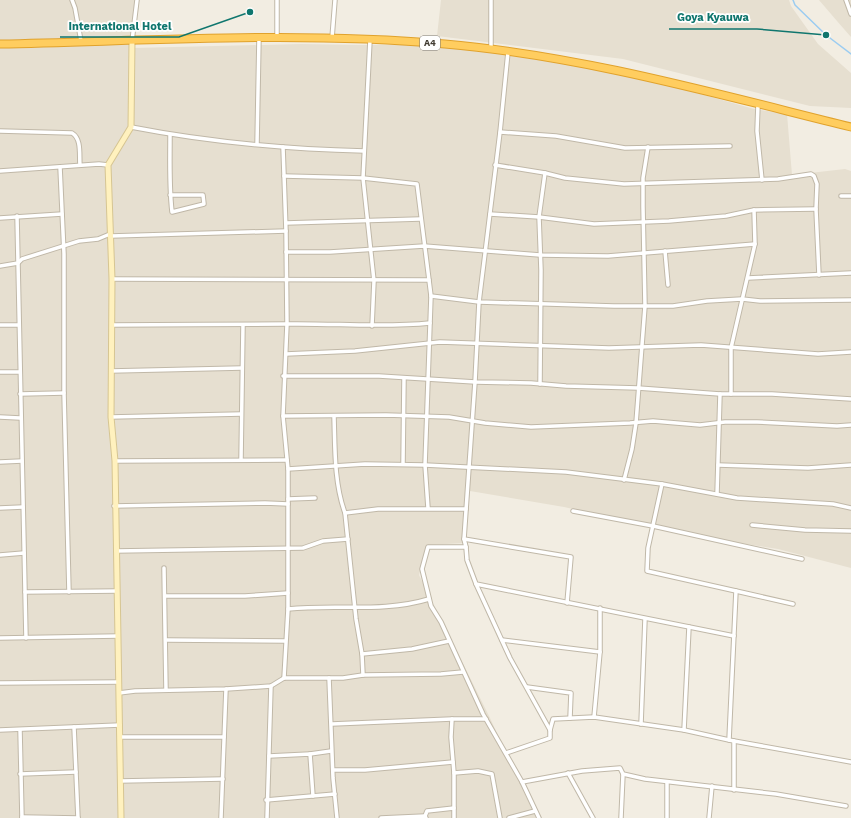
<svg xmlns="http://www.w3.org/2000/svg" width="851" height="818" font-family="'Work Sans',sans-serif">
	<rect width="100%" height="100%" fill="#f2ede2"/>
	<g fill="#e6dfd0">
		<path d="M0 0H139L134 48 301 44 362 45 435 44 630 74 754 109 787 114 792 175 845 169 851 171V568L778 549 700 537 564 507 470 491 464 543 428 545 419 575 490 718 536 818H0Z"/>
		<path d="M441 0H789L791 6 818 44 851 73V108L810 106 623 59 437 36Z"/>
		<path d="M819 0H851V37L837 21Z"/>
	</g>
	<g fill="none" stroke-linecap="round" stroke-linejoin="round">
		<path stroke="#9bccf1" stroke-width="1.5" d="M793 0 795 5 826 35 851 54"/>
		<defs>
			<g id="street">
				<path d="M72 0 75 8 81 41"/>
				<path d="M846 0 851 14"/>
				<path d="M277 37V0"/>
				<path d="M332 38 335 0"/>
				<path d="M370 40 363 178 374 281 372 326"/>
				<path d="M132 41 137 0"/>
				<path d="M491 49V0"/>
				<path d="M508 52 500 132 479 302 475 382 464 539 466 547H428L422 569 431 606 441 622 483 714 522 782 539 818"/>
				<path d="M758 105 757 131 762 180"/>
				<path d="M131 127C208 142 285 149 364 151"/>
				<path d="M0 131 72 133C82 139 79 155 80 165"/>
				<path d="M500 132 556 136 625 148 730 146"/>
				<path d="M170 135C170 160 169 186 172 212L204 204 203 195H170"/>
				<path d="M257 144 259 38"/>
				<path d="M283 147 286 231 287 324 283 416 288 469V609L284 678"/>
				<path d="M495 165 545 173 565 178 624 184 778 179 811 174 814 176 817 184 816 209 819 275"/>
				<path d="M60 167 64 254V393L69 592"/>
				<path d="M0 171 99 164 108 165"/>
				<path d="M284 176 363 178 417 184 431 296 425 465 428 508"/>
				<path d="M841 196H851"/>
				<path d="M490 214 539 217 594 224 669 221 726 216 754 210 816 209"/>
				<path d="M17 216 26 638"/>
				<path d="M0 218 62 214"/>
				<path d="M286 223 420 219"/>
				<path d="M111 236 286 231"/>
				<path d="M665 251 668 285"/>
				<path d="M286 252H330L424 246 540 255 608 256 755 244"/>
				<path d="M0 266 18 263 22 259 79 241 98 239 110 234"/>
				<path d="M748 278 851 273"/>
				<path d="M112 279 429 280"/>
				<path d="M431 296 479 302 614 306H673L707 301 742 299 760 301 851 300"/>
				<path d="M0 325H19"/>
				<path d="M112 325C170 325 228 324 286 324 334 323 382 328 430 323"/>
				<path d="M286 354 355 351 440 342 609 348 701 345 818 354 851 352"/>
				<path d="M111 371 242 368"/>
				<path d="M0 372H20"/>
				<path d="M283 376H379L475 382 531 383 566 386 638 388 720 394H772L851 399"/>
				<path d="M540 384 541 270 539 217 545 173"/>
				<path d="M20 394 64 393"/>
				<path d="M731 394V348L755 244 754 210"/>
				<path d="M283 416 386 415 449 417 485 423 531 427 630 423 653 421 700 425 725 422H757L837 426 851 425"/>
				<path d="M334 416C335 448 334 483 345 513L356 619 362 654 363 675"/>
				<path d="M0 417 20 418"/>
				<path d="M111 417 241 414"/>
				<path d="M241 460 243 325"/>
				<path d="M115 461 287 460"/>
				<path d="M0 462 22 461"/>
				<path d="M403 464 404 378"/>
				<path d="M718 465 808 468 851 465"/>
				<path d="M288 469 365 464 425 465 566 472 662 484 737 498 833 504 851 508"/>
				<path d="M624 480 632 449 636 423 645 306 643 207V178L648 147"/>
				<path d="M662 484 648 548 647 571 736 591 729 740 734 741V790"/>
				<path d="M717 494 720 394"/>
				<path d="M288 499 315 498"/>
				<path d="M114 506 265 503 288 504"/>
				<path d="M0 508 23 507"/>
				<path d="M573 511 653 526 802 559"/>
				<path d="M345 513 378 509H466"/>
				<path d="M752 525 805 530 851 531"/>
				<path d="M464 539 571 557 567 603"/>
				<path d="M466 547 467 560 476 584 734 636"/>
				<path d="M116 551 303 548 323 541 348 539"/>
				<path d="M0 555 24 553"/>
				<path d="M164 568 166 690"/>
				<path d="M476 584 510 658 550 730"/>
				<path d="M736 591 793 604"/>
				<path d="M25 592 117 591"/>
				<path d="M165 596H245L288 593"/>
				<path d="M288 609C336 604 383 613 429 599"/>
				<path d="M0 638 118 636"/>
				<path d="M167 640 285 641"/>
				<path d="M502 640 600 652"/>
				<path d="M362 654 412 649 449 641"/>
				<path d="M329 678 333 778 337 818"/>
				<path d="M0 683 119 682"/>
				<path d="M527 687 571 693 570 718"/>
				<path d="M119 693 135 691 226 689 271 686 284 678H343L363 675 441 674 463 672"/>
				<path d="M594 717 600 652V608"/>
				<path d="M452 719 451 737 454 773V808"/>
				<path d="M332 724 452 719H486"/>
				<path d="M641 724 645 619"/>
				<path d="M74 727 78 818"/>
				<path d="M0 730 120 725"/>
				<path d="M20 730 22 818"/>
				<path d="M684 730 689 627"/>
				<path d="M120 737H224"/>
				<path d="M734 741 851 762"/>
				<path d="M506 753 550 738V730L553 719 594 717 684 730 729 740"/>
				<path d="M310 754 331 751"/>
				<path d="M269 756 310 754 313 796"/>
				<path d="M333 770H365L453 762"/>
				<path d="M454 773 478 771 492 774 500 818"/>
				<path d="M568 773 593 818"/>
				<path d="M20 774 76 772"/>
				<path d="M120 781 223 779"/>
				<path d="M522 782 582 771 620 768 623 774 645 779 776 794 846 806"/>
				<path d="M266 800 335 794"/>
				<path d="M425 816 427 811 454 808V818"/>
				<path d="M22 817 78 818"/>
				<path d="M221 818 226 689"/>
				<path d="M267 818 271 686"/>
				<path d="M381 818 425 816 426 818"/>
				<path d="M509 818 535 811"/>
				<path d="M621 818 623 774"/>
				<path d="M667 818V782"/>
				<path d="M709 818 712 786"/>
			</g>
			<path id="secondary" d="M121 818 115 461 111 417 112 279 108 165 131 127 132 41"/>
			<path id="highway" d="M0 44C148 41 297 31 445 44 583 56 717 94 851 127"/>
		</defs>
		<use href="#street" stroke="#c0b8a8" stroke-width="5.5"/>
		<use href="#secondary" stroke="#d6c592" stroke-width="7"/>
		<use href="#highway" stroke="#e0a22d" stroke-width="9"/>
		<use href="#street" stroke="#fff" stroke-width="3.5"/>
		<use href="#secondary" stroke="#fff1be" stroke-width="5"/>
		<use href="#highway" stroke="#ffcd5f" stroke-width="7"/>
	</g>
	<g text-anchor="middle" stroke-width="3.5" stroke-linejoin="round" paint-order="stroke">
		<rect fill="#fff" stroke="#7b7770" stroke-width="1" x="420" y="36" width="20" height="14" rx="3"/>
		<g font-size="9" font-weight="bold" fill="#433d33">
			<text x="430" y="46">A4</text>
		</g>
	</g>
	<path fill="none" stroke="#0f766e" stroke-width="1.5" d="M826 35L757 29H669M250 12L179 37H60"/>
	<g fill="#0f766e" stroke="#fff" stroke-width="1.5">
		<circle cx="826" cy="35" r="4"/>
		<circle cx="250" cy="12" r="4"/>
	</g>
	<g font-size="11" text-anchor="middle" font-weight="bold" fill="#0f766e" stroke="#fff" stroke-width="3.5" stroke-linejoin="round" paint-order="stroke">
		<text x="713" y="21">Goya Kyauwa</text>
		<text x="120" y="30">International Hotel</text>
	</g>
</svg>
